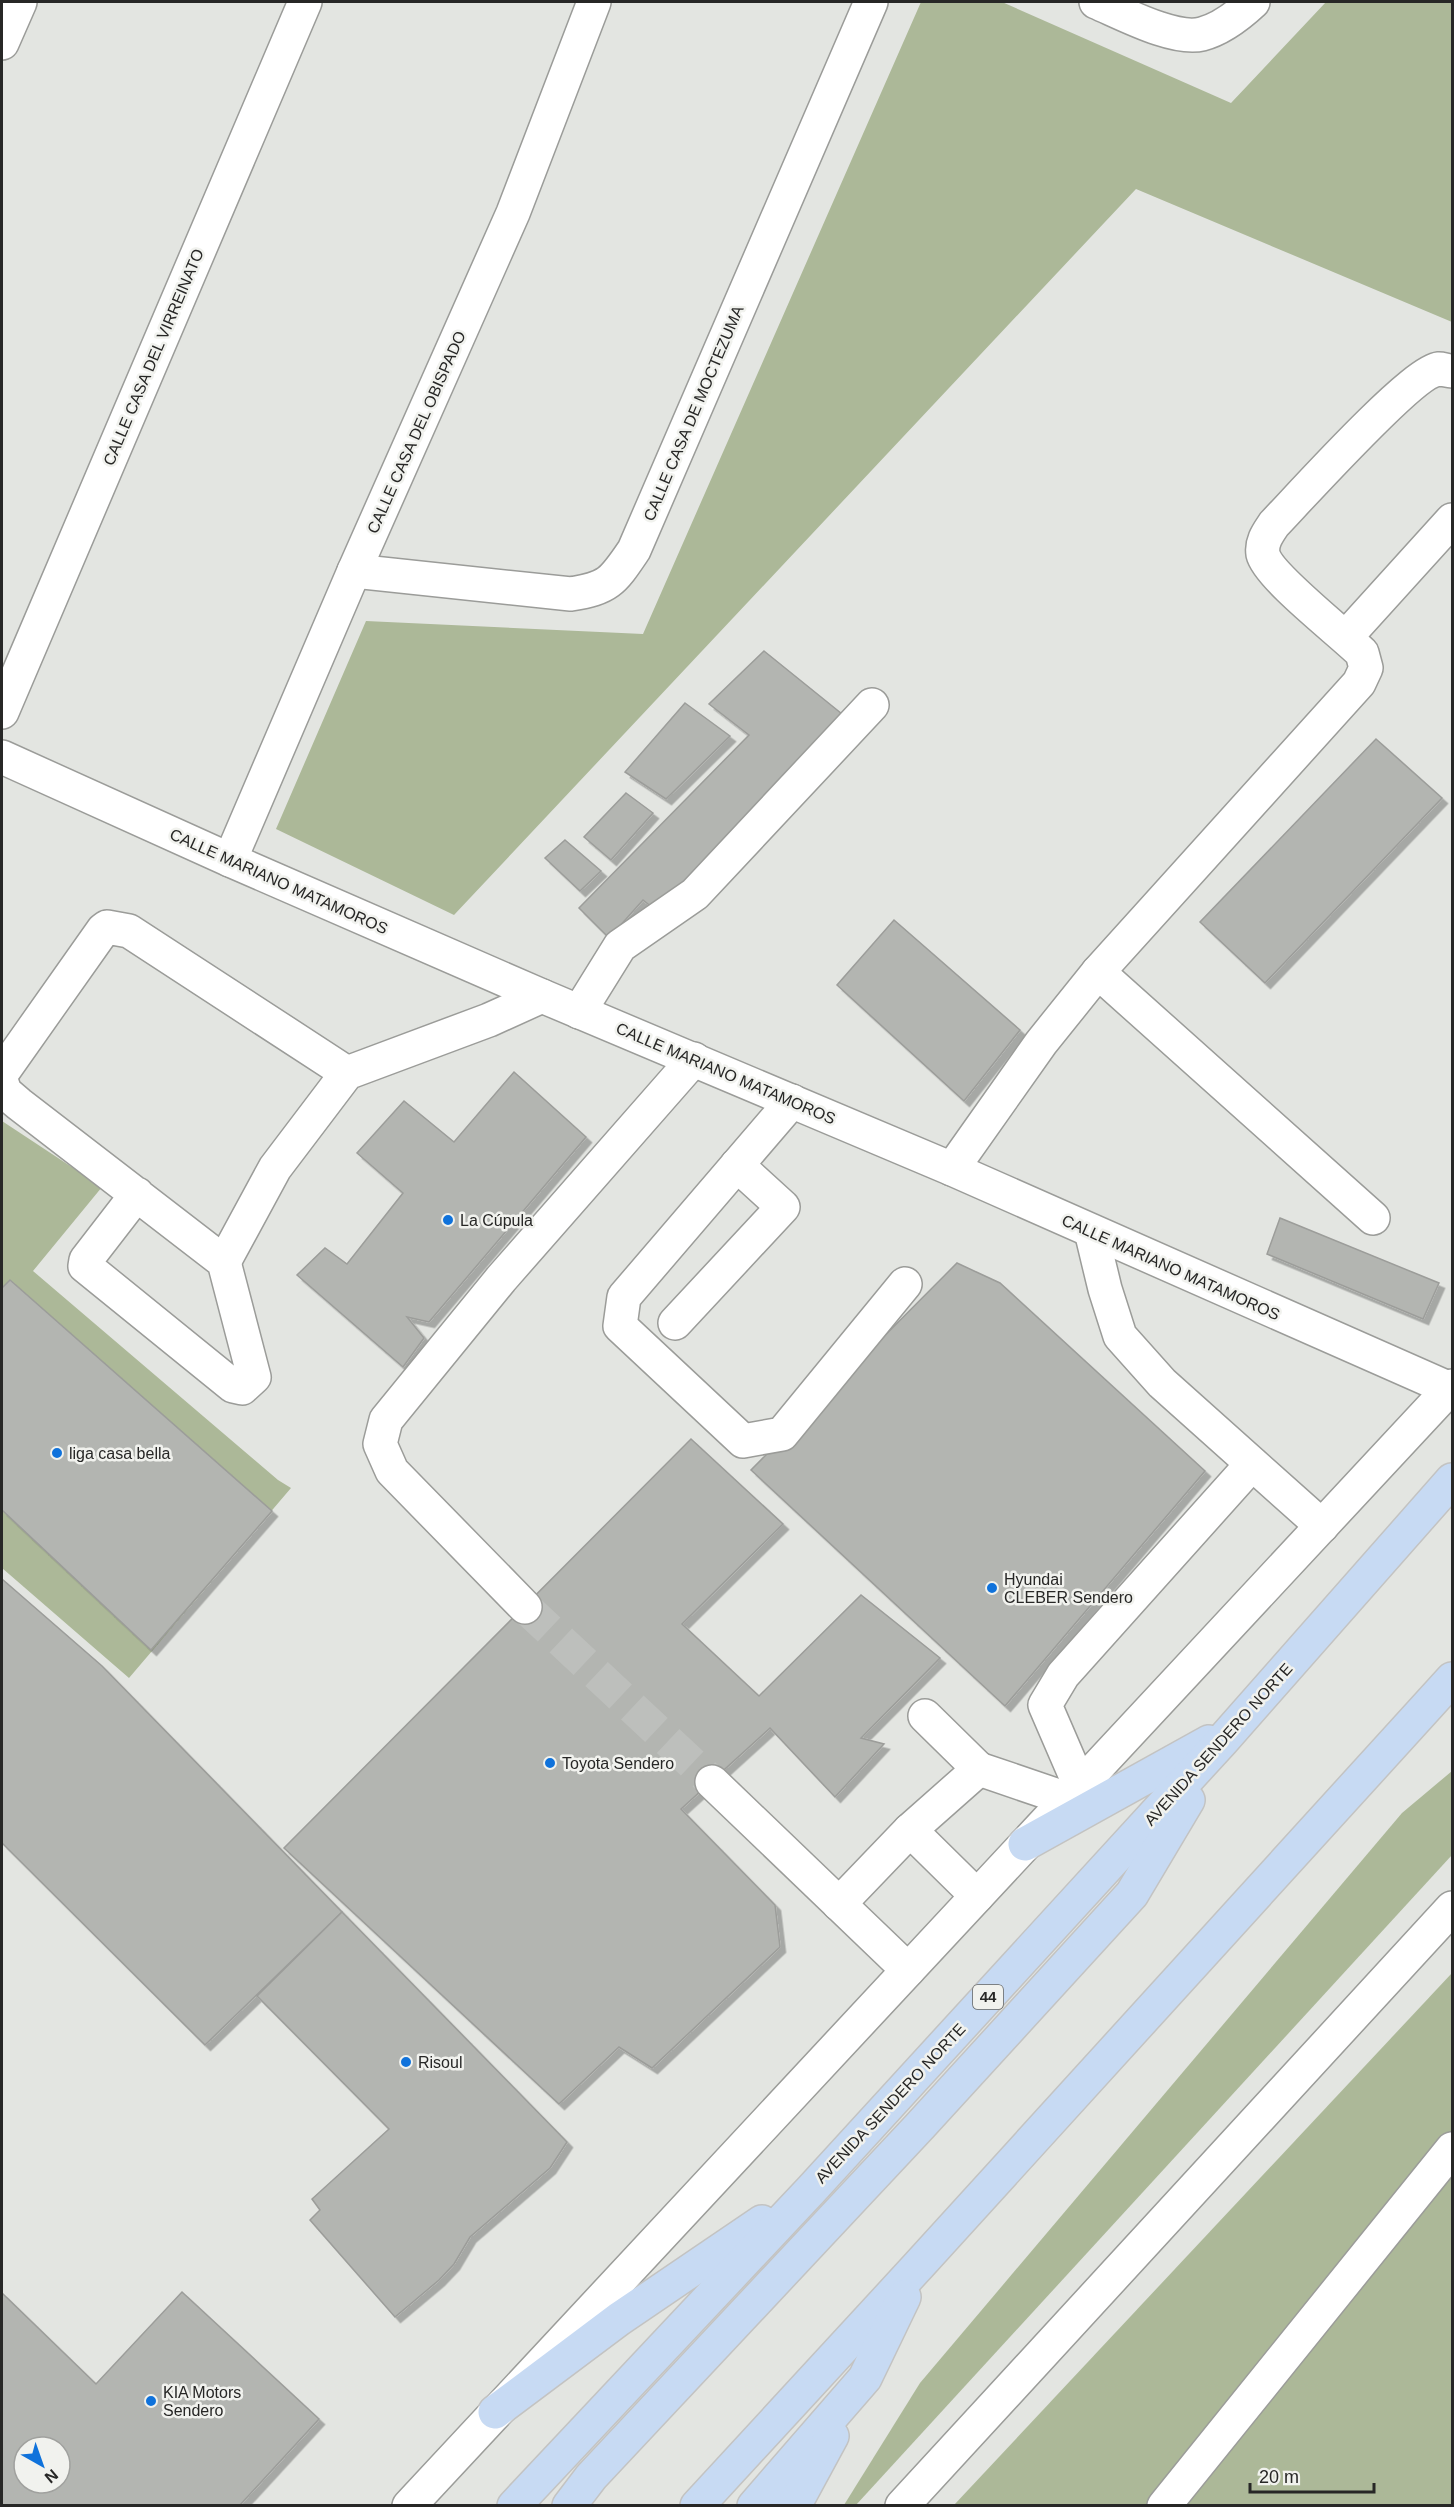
<svg xmlns="http://www.w3.org/2000/svg" width="1454" height="2507" font-family="Helvetica,sans-serif">
	<defs>
		<filter id="shadow"><feDropShadow dx="5.5" dy="5.5" stdDeviation="0" flood-color="#0004"/></filter>
	</defs>
	<rect width="100%" height="100%" fill="#e3e5e1"/>
	<g fill="#acb898">
		<path d="M921 2H1002L1231 103 1326 2H1452V322L1136 189 454 915 276 829 366 621 643 634Z"/>
		<path d="M2 1121 102 1187 33 1271 278 1480 291 1488 129 1678 2 1568Z"/>
		<path d="M1452 1771V1855L856 2505H844L920 2383 1402 1813Z"/>
		<path d="M1452 1973V2505H954Z"/>
	</g>
	<g fill="#b3b5b1" stroke="#9c9d9a" stroke-width="1.5" fill-rule="evenodd" filter="url(#shadow)">
		<path d="M764 651 847 718 658 912 643 900 609 938 579 908 749 735 709 704Z"/>
		<path d="M685 703 730 736 666 799 625 772Z"/>
		<path d="M1376 739 1442 798 1265 983 1200 922Z"/>
		<path d="M626 793 653 813 611 860 584 837Z"/>
		<path d="M565 840 601 871 580 891 545 858Z"/>
		<path d="M894 920 1020 1030 964 1101 837 985Z"/>
		<path d="M514 1072 586 1137 429 1322 407 1317 424 1338 403 1367 297 1275 325 1248 347 1264 403 1193 357 1153 404 1101 454 1142Z"/>
		<path d="M1280 1218 1439 1283 1423 1319 1267 1254Z"/>
		<path d="M957 1263 1000 1283 1205 1471 1005 1706 751 1470Z"/>
		<path d="M10 1280 272 1511 151 1650 2 1510V1288Z"/>
		<path d="M691 1439 783 1524 682 1624 759 1696 861 1595 940 1658 861 1738 884 1744 835 1797 770 1728 681 1809 775 1905 780 1947 652 2068 619 2047 559 2104 284 1848Z"/>
		<path d="M2 1579 102 1666 342 1912 205 2045 2 1843Z"/>
		<path d="M342 1912 567 2142 550 2168 470 2237 454 2264 439 2280 395 2317 310 2220 320 2210 312 2199 389 2129 257 1996Z"/>
		<path d="M182 2292 319 2419 239 2506H2V2293L96 2384ZM24 2447H60V2483H24Z"/>
	</g>
	<g fill="none" stroke-linecap="round" stroke-linejoin="round">
		<path stroke="#bdbfbc" stroke-width="33" stroke-dasharray="33 16" stroke-linecap="butt" d="M525 1607 712 1782"/>
		<defs>
			<g id="minor">
				<path d="M1096 2C1122 13 1174 41 1202 34 1221 29 1239 15 1253 2"/>
				<path d="M2 43 20 2"/>
				<path d="M354 571 571 594C609 588 613 581 634 550L871 2"/>
				<path d="M1346 637 1452 520"/>
				<path d="M2 712 305 2"/>
				<path d="M2 757 230 860 542 996 952 1169 1450 1389"/>
				<path d="M230 860 354 571 513 213 594 2"/>
				<path d="M1098 972 1373 1218"/>
				<path d="M579 1012 620 946 695 894 872 705"/>
				<path d="M2 1073 103 930 107 927 129 931 347 1073"/>
				<path d="M2 1083 5 1092 19 1104 224 1262 254 1377 242 1388 233 1386 85 1266 86 1260 137 1194"/>
				<path d="M792 1101 624 1297 620 1326 743 1441 782 1434 905 1284"/>
				<path d="M952 1169 1041 1043 1098 972 1359 683 1366 668 1362 653C1342 633 1268 576 1263 554 1261 542 1268 533 1274 524 1299 498 1412 372 1439 369 1443 369 1448 371 1452 371"/>
				<path d="M1091 1231 1105 1289 1120 1336 1162 1383 1322 1526"/>
				<path d="M224 1262 275 1168 347 1073 489 1020 542 996"/>
				<path d="M675 1323 783 1207 737 1165"/>
				<path d="M525 1607 392 1471 380 1444 386 1420 501 1279 694 1059"/>
				<path d="M979 1769 1067 1799"/>
				<path d="M712 1782 908 1970"/>
				<path d="M1080 1786 1045 1705 1063 1675 1252 1464"/>
				<path d="M910 1830 979 1769 925 1716"/>
				<path d="M839 1904 910 1830 977 1896"/>
				<path d="M409 2506 1452 1386"/>
				<path d="M902 2506 1452 1908"/>
				<path d="M1164 2506 1452 2149"/>
			</g>
			<g id="major">
				<path d="M1025 1844 1209 1742"/>
				<path d="M495 2412 619 2319 762 2222"/>
				<path d="M514 2506 811 2190 1222 1741 1452 1480"/>
				<path d="M569 2506 591 2477 920 2126 1132 1894 1188 1800"/>
				<path d="M697 2506 919 2265 1452 1679"/>
				<path d="M754 2506 865 2378 904 2297"/>
				<path d="M794 2506 832 2436"/>
			</g>
		</defs>
		<use href="#minor" stroke="#9b9c99" stroke-width="36"/>
		<use href="#major" stroke="#c3c3c2" stroke-width="36"/>
		<use href="#minor" stroke="#fff" stroke-width="33"/>
		<use href="#major" stroke="#c7daf3" stroke-width="33"/>
	</g>
	<g fill="#0f72db" stroke="#f1f2ee" stroke-width="2">
		<circle cx="448" cy="1220" r="6"/>
		<circle cx="57" cy="1453" r="6"/>
		<circle cx="992" cy="1588" r="6"/>
		<circle cx="550" cy="1763" r="6"/>
		<circle cx="406" cy="2062" r="6"/>
		<circle cx="151" cy="2401" r="6"/>
	</g>
	<g text-anchor="middle" stroke-width="5" stroke-linejoin="round" paint-order="stroke">
		<rect fill="#f1f2ee" stroke="#646462" stroke-width="1.5" x="973" y="1985" width="30" height="24" rx="4.5"/>
		<g font-size="15" font-weight="bold" fill="#272726">
			<text x="988" y="2002">44</text>
		</g>
		<g font-size="16" fill="#272726" stroke="#f1f2ee">
			<text transform="translate(153 357) rotate(-67)" y="6">CALLE CASA DEL VIRREINATO</text>
			<text transform="translate(693 413) rotate(-67)" y="6">CALLE CASA DE MOCTEZUMA</text>
			<text transform="translate(416 432) rotate(-66)" y="6">CALLE CASA DEL OBISPADO</text>
			<text transform="translate(279 881) rotate(24)" y="6">CALLE MARIANO MATAMOROS</text>
			<text transform="translate(726 1073) rotate(23)" y="6">CALLE MARIANO MATAMOROS</text>
			<text transform="translate(1171 1267) rotate(24)" y="6">CALLE MARIANO MATAMOROS</text>
			<text transform="translate(1218 1744) rotate(-48)" y="6">AVENIDA SENDERO NORTE</text>
			<text transform="translate(890 2103) rotate(-47)" y="6">AVENIDA SENDERO NORTE</text>
		</g>
		<g font-size="16" fill="#272726" stroke="#f1f2ee" text-anchor="start">
			<text x="460" y="1226">La Cúpula</text>
			<text x="69" y="1459">liga casa bella</text>
			<text x="1004" y="1585">Hyundai<tspan x="1004" dy="18">CLEBER Sendero</tspan></text>
			<text x="562" y="1769">Toyota Sendero</text>
			<text x="418" y="2068">Risoul</text>
			<text x="163" y="2398">KIA Motors<tspan x="163" dy="18">Sendero</tspan></text>
		</g>
	</g>
	<rect width="1454" height="2507" fill="none" stroke="#272726" stroke-width="6"/>
	<g transform="translate(42 2465) rotate(140)"><circle r="28" fill="#f1f2ee" stroke="#a0a19e" stroke-width="1.5"/>
	<path d="M0-4.5L10 22L0 15L-10 22Z" fill="#0f72db"/>
	<text y="-9" font-size="16" font-weight="bold" text-anchor="middle" fill="#272726">N</text>
	</g>
	<path d="M1250 2483v9h124v-9" fill="none" stroke="#272726" stroke-width="3"/>
	<text x="1259" y="2483" font-size="18" fill="#272726" stroke="#f1f2ee" stroke-width="4.5" paint-order="stroke">20 m</text>
</svg>
